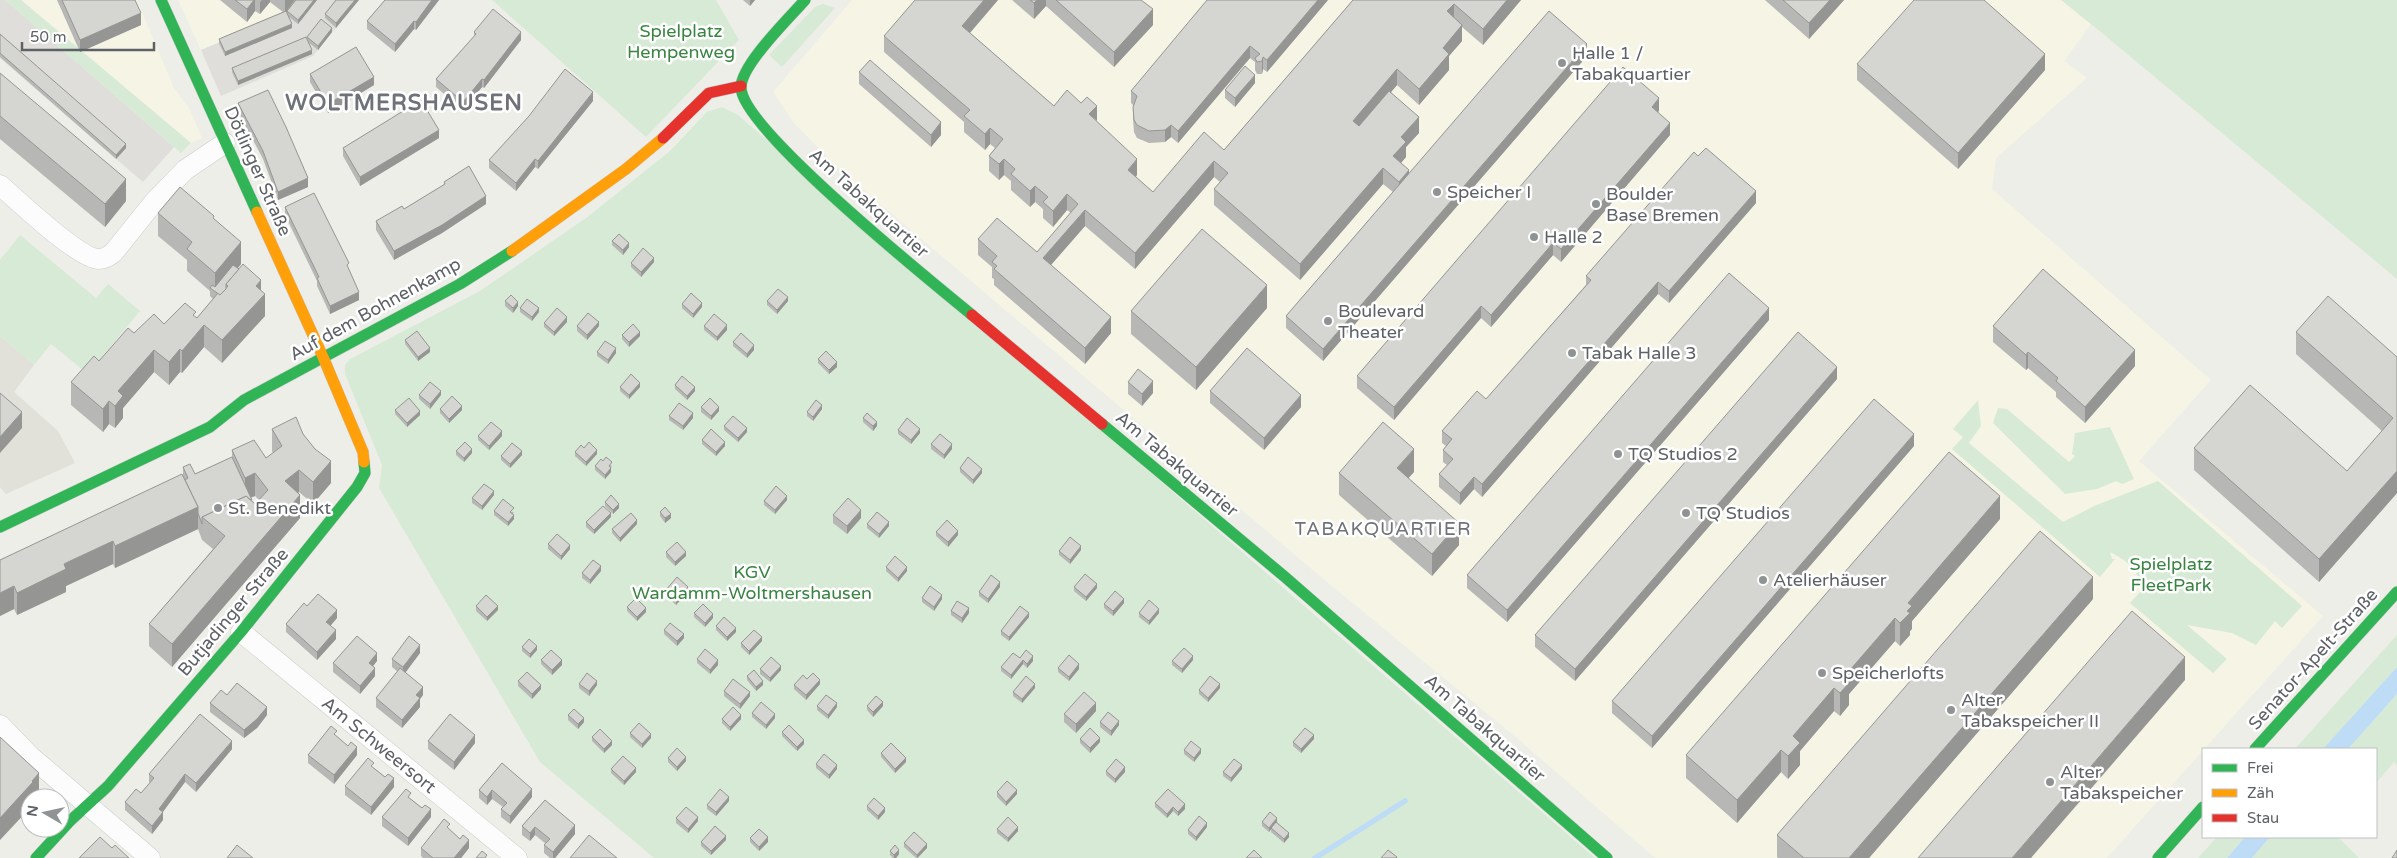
<svg xmlns="http://www.w3.org/2000/svg" width="2397" height="858" font-family="'Varela Round',sans-serif">
	<rect width="100%" height="100%" fill="#eeeee9"/>
	<g fill="#f6f4e4">
		<path d="M21 0H137L174 88 189 108 202 138 191 143Z"/>
		<path d="M178 0H297L286 14 201 50Z"/>
		<path d="M852 0H2061L2091 24 2064 61 2087 78 1996 158 1992 189 2211 380 2139 461 2323 616 2107 858H1655L1518 739 1321 577 841 171 794 123 773 92Z"/>
	</g>
	<g fill="#dfdeda">
		<path d="M0 0H5L174 147 143 182 0 58Z"/>
		<path d="M297 0H359L313 56 221 96 201 50 286 14Z"/>
	</g>
	<path fill="#e1e0d9" d="M0 336 34 365 14 392 58 431 75 463 6 494 0 487Z"/>
	<g fill="#d7ead6">
		<path d="M5 0H21L191 143 181 153Z"/>
		<path d="M492 0H716L739 40 646 137Z"/>
		<path d="M2061 0H2397V279L2102 33Z"/>
		<path d="M823 4 835 8 782 67 769 55 815 7Z"/>
		<path d="M722 107 738 115 1595 858H654L540 762 379 488 382 465 345 374V365L350 359 480 291 586 218 670 151 707 112Z"/>
		<path d="M20 235 96 298 108 284 140 311 88 374 51 344 34 365 0 336V260Z"/>
		<path d="M1978 400 1981 426 1969 443 2063 522 2094 506 2158 481 2302 606 2282 628 2275 621 2256 645 2232 633 2187 625 2227 659 2213 673 2130 603 2142 590C2138 569 2129 562 2110 552L2112 559H2115L2100 577 1952 449 1963 437 1953 429Z"/>
		<path d="M1998 408 2007 409 2069 462 2075 456 2072 454 2075 433 2110 427 2134 479 2122 484 2116 481 2097 489 2065 494 1993 423Z"/>
		<path d="M2397 635V667L2323 749H2295Z"/>
		<path d="M2397 694V765L2394 762 2376 783V749H2348Z"/>
		<path d="M2217 837H2245L2227 858H2198Z"/>
		<path d="M2270 837H2338L2359 858H2252Z"/>
	</g>
	<g fill="#bfdcf6">
		<path d="M2397 667V694L2348 749H2323Z"/>
		<path d="M2245 837H2270L2252 858H2227Z"/>
	</g>
	<g fill="none" stroke-linecap="round" stroke-linejoin="round">
		<path stroke="#bfdcf6" stroke-width="5.5" d="M1315 858 1405 801"/>
		<defs>
			<g id="street">
				<path d="M0 185C17 200 79 259 99 259 104 259 109 256 113 253L154 202 185 170 225 143"/>
				<path d="M241 632 517 858"/>
				<path d="M0 725 30 756 150 858"/>
			</g>
			<g id="fast">
				<path d="M161 0 257 212"/>
				<path d="M805 0C789 18 740 66 741 88 743 130 932 282 972 315"/>
				<path d="M1102 424 1285 577 1607 858"/>
				<path d="M0 527 210 427 244 400 460 284 512 251"/>
				<path d="M2255 749 2397 592"/>
				<path d="M36 858 70 821 108 786 241 632 357 487 365 473 364 462"/>
				<path d="M2158 858 2203 807"/>
			</g>
			<g id="slow">
				<path d="M257 212 323 357 363 452 364 462"/>
				<path d="M512 251 626 169 663 138"/>
			</g>
			<g id="jam">
				<path d="M663 138 709 93 741 86"/>
				<path d="M972 315 1102 424"/>
			</g>
		</defs>
		<use href="#street" stroke="#cbcbcb" stroke-width="21"/>
		<use href="#fast" stroke="#cbcbcb" stroke-width="12"/>
		<use href="#slow" stroke="#cbcbcb" stroke-width="12"/>
		<use href="#jam" stroke="#cbcbcb" stroke-width="12"/>
		<use href="#street" stroke="#fcfcfc" stroke-width="20"/>
		<use href="#fast" stroke="#30b455" stroke-width="11"/>
		<use href="#slow" stroke="#ff9f0a" stroke-width="11"/>
		<use href="#jam" stroke="#e5322d" stroke-width="11"/>
	</g>
	<g fill="#b7b7b5" fill-rule="evenodd">
		<path d="M57 0H135L141 25 80 52Z"/>
		<path d="M220 0H295L286 11 296 0H317L298 24 289 17 292 28 225 56 219 43V39L283 12 270 2 260 14 255 11 247 22Z"/>
		<path d="M336 0V28L325 18V14Z"/>
		<path d="M385 0H439L416 30 414 29 395 52 367 29V21Z"/>
		<path d="M743 0H755L750 6Z"/>
		<path d="M998 0 970 33 1054 106 1097 122 1137 175 1136 177 1153 192 1224 150 1353 0H1521L1483 45 1462 27V41L1449 56V70L1419 105 1397 85 1391 92 1419 133 1406 147V157L1401 163 1409 173 1587 56 1323 361 1286 328V316L1393 192 1383 184 1300 280 1214 205V189L1220 182 1214 177 1135 269 1085 226 1051 265 1111 333 1085 364 994 285V279L992 278V267L978 255V239L1037 252 1071 213 1067 210 1053 227 1043 218V209L1035 202 1030 207 1011 190V181L1004 175 999 180 989 171V156L995 148 990 144 985 150 964 132V122L884 52V36Z"/>
		<path d="M1012 0H1141L1153 25 1114 67 1046 6 1034 19Z"/>
		<path d="M1328 0 1267 72 1263 69 1262 74H1257L1255 70V62L1250 58 1178 143 1171 137 1165 142 1149 143 1137 138 1134 132 1133 119V105L1131 103V91Z"/>
		<path d="M1765 0H1844L1809 39Z"/>
		<path d="M332 32 318 50 309 43 312 54 238 85 232 72V68L306 37Z"/>
		<path d="M474 32 521 40 484 88 482 87 463 110 436 87V79L474 37Z"/>
		<path d="M0 34 126 148 116 159 0 57Z"/>
		<path d="M1857 64 2045 70 1958 169 1857 80Z"/>
		<path d="M859 72 941 135 931 147 859 84Z"/>
		<path d="M0 73 126 201 105 227 0 139Z"/>
		<path d="M310 74 374 85 328 113 310 82Z"/>
		<path d="M1255 83 1235 107 1225 98V90Z"/>
		<path d="M593 101 538 169 535 167 516 191 489 168V160Z"/>
		<path d="M238 103 308 187 278 200 263 159 238 112Z"/>
		<path d="M1659 111 1658 112 1670 135 1561 262 1553 255 1491 327 1481 318 1394 420 1357 388V376Z"/>
		<path d="M439 138 360 186 343 156V148Z"/>
		<path d="M444 182 486 204 442 233 394 260 376 230V221L404 209 444 185Z"/>
		<path d="M1756 203 1669 303 1658 294 1482 497 1474 489 1460 505 1439 487V474L1447 465 1443 462V450L1446 446 1442 443V431L1486 399 1586 285V276Z"/>
		<path d="M285 207 349 270 359 300 330 314 317 286V281L285 215Z"/>
		<path d="M158 213 214 219 241 264 238 268 261 290 265 316 222 363 204 347 182 373 180 372 169 385 154 372 123 408V418L115 428 109 424 103 432 71 405V382L134 333 164 324 196 317 197 318 213 299 210 296V291L187 271V260L158 236Z"/>
		<path d="M612 241 629 247 623 255 612 245Z"/>
		<path d="M654 262 641 277 631 267V263Z"/>
		<path d="M505 301 518 306 513 313 505 306Z"/>
		<path d="M767 301H788L777 314 767 305Z"/>
		<path d="M682 304 702 307 693 318 682 308Z"/>
		<path d="M520 308 539 312 532 321 520 312Z"/>
		<path d="M1267 308 1196 390 1131 334V311Z"/>
		<path d="M1769 320 1507 622 1467 588V575Z"/>
		<path d="M567 322 554 336 544 327V323Z"/>
		<path d="M577 326H599L587 340 577 331Z"/>
		<path d="M704 326 727 330 717 341 704 330Z"/>
		<path d="M1993 326 2135 366 2085 423 2056 397V392L2028 368 2026 370 1993 342Z"/>
		<path d="M2296 332 2397 357V493L2319 582 2194 470V448L2347 471 2382 431 2296 354Z"/>
		<path d="M622 335 640 336 629 347 622 339Z"/>
		<path d="M405 340 430 352 418 361 405 344Z"/>
		<path d="M733 342 754 350 747 358 733 346Z"/>
		<path d="M597 352 616 353 608 364 597 356Z"/>
		<path d="M818 359 837 367 829 374 818 363Z"/>
		<path d="M1837 379 1575 681 1535 647V635Z"/>
		<path d="M1128 382 1153 393 1142 406 1128 394Z"/>
		<path d="M675 385 695 391 687 400 675 389Z"/>
		<path d="M620 387H640L629 399 620 391Z"/>
		<path d="M1210 391 1301 407 1264 450 1210 403Z"/>
		<path d="M419 395H441L430 409 419 399Z"/>
		<path d="M701 407 719 411 711 420 701 412Z"/>
		<path d="M440 409 462 410 449 423 440 413Z"/>
		<path d="M822 409 813 421 807 416V412Z"/>
		<path d="M395 410 420 415 407 427 395 414Z"/>
		<path d="M669 416 693 418 683 430 669 420Z"/>
		<path d="M863 418 877 426 873 431 863 422Z"/>
		<path d="M724 426 747 432 738 442 724 430Z"/>
		<path d="M272 429 303 434 331 483 313 504 299 492 298 494 300 518 172 667 149 646V624L213 549 202 540 198 529 115 568 113 564 66 586V592L17 615 14 609 0 616V560L183 475V467L195 474 232 457V450L266 458 273 453 272 451ZM255 496 259 500 255 504 252 501 251 497Z"/>
		<path d="M898 430 920 433 911 444 898 434Z"/>
		<path d="M478 436H502L489 450 478 440Z"/>
		<path d="M702 440 725 446 716 456 702 444Z"/>
		<path d="M931 444 952 449 944 459 931 449Z"/>
		<path d="M1914 446 1652 748 1612 713V701Z"/>
		<path d="M584 448 597 454 586 466 575 456V452Z"/>
		<path d="M456 451 472 453 464 462 456 455Z"/>
		<path d="M522 455 510 468 501 460V456Z"/>
		<path d="M603 461 612 466 611 468V472L605 479 595 470V466Z"/>
		<path d="M960 468 982 473 973 484 960 472Z"/>
		<path d="M1414 472 1408 478 1459 545 1432 576 1339 495V473Z"/>
		<path d="M494 495 482 510 472 503V498Z"/>
		<path d="M787 500 775 514 764 505V501Z"/>
		<path d="M605 502 619 508 613 514 605 506Z"/>
		<path d="M494 511 514 512 513 513 514 519 508 526 494 515Z"/>
		<path d="M660 512 671 518 665 523 660 516Z"/>
		<path d="M833 515 861 518 847 534 833 523Z"/>
		<path d="M611 517 594 534 586 527V522Z"/>
		<path d="M2000 519 1912 621V629L1910 631V635L1900 646 1895 641 1849 694V705L1840 716 1834 711 1800 751V765L1788 779 1781 772 1737 823 1686 778V755Z"/>
		<path d="M637 524 620 542 612 533V529Z"/>
		<path d="M867 524 889 526 879 538 867 528Z"/>
		<path d="M936 532 958 535 948 547 936 536Z"/>
		<path d="M548 544 570 549 561 560 548 549Z"/>
		<path d="M1081 550 1070 564 1059 555V551Z"/>
		<path d="M666 552 686 556 675 566 666 557Z"/>
		<path d="M886 567 907 571 898 582 886 571Z"/>
		<path d="M601 571 590 584 582 578V573Z"/>
		<path d="M1000 587 988 603 979 596V592Z"/>
		<path d="M1074 587 1097 588 1086 601 1074 591Z"/>
		<path d="M665 591H688L676 605 665 595Z"/>
		<path d="M922 598 942 599 934 611 922 602Z"/>
		<path d="M2093 599 1869 858H1778L1777 857V835Z"/>
		<path d="M1124 603 1113 616 1104 608V604Z"/>
		<path d="M307 606 337 618 330 626 336 639 317 660 286 632V624Z"/>
		<path d="M476 606 498 610 487 621 476 611Z"/>
		<path d="M627 607 646 612 637 621 627 611Z"/>
		<path d="M951 611 969 613 962 623 951 615Z"/>
		<path d="M694 613 713 618 705 627 694 617Z"/>
		<path d="M1139 613H1159L1149 625 1139 617Z"/>
		<path d="M1029 617 1009 641 1001 635V631Z"/>
		<path d="M716 626 736 632 727 641 716 630Z"/>
		<path d="M664 630 684 638 677 646 664 634Z"/>
		<path d="M762 641 749 655 741 647V643Z"/>
		<path d="M522 647 537 650 530 658 522 651Z"/>
		<path d="M420 653 405 672 423 695 420 699V707L402 728 376 707V698L398 672 392 667V659Z"/>
		<path d="M1020 658 1033 661 1027 668 1023 664 1011 679 1001 671V667Z"/>
		<path d="M697 659 718 665 710 674 697 663Z"/>
		<path d="M541 660 562 665 552 675 541 664Z"/>
		<path d="M1193 660 1182 673 1172 665V661Z"/>
		<path d="M377 661 373 666 375 676 360 694 333 672V663Z"/>
		<path d="M1058 668 1079 669 1069 681 1058 672Z"/>
		<path d="M760 669 781 670 770 682 760 674Z"/>
		<path d="M747 676 763 685 756 691 747 680Z"/>
		<path d="M807 679 820 684 806 700 794 689V685Z"/>
		<path d="M518 681 541 689 532 699 518 686Z"/>
		<path d="M579 684 597 685 589 696 579 688Z"/>
		<path d="M1035 688 1022 703 1013 696V692Z"/>
		<path d="M1220 688 1208 702 1199 694V690Z"/>
		<path d="M724 691 750 696 740 709 724 696Z"/>
		<path d="M210 703 267 715 257 728 244 738 210 712Z"/>
		<path d="M817 706 837 707 828 719 817 710Z"/>
		<path d="M867 706H883L873 717 867 710Z"/>
		<path d="M1096 711 1076 733 1064 722V714Z"/>
		<path d="M752 713 775 718 766 729 752 717Z"/>
		<path d="M568 715 584 722 578 729 568 720Z"/>
		<path d="M722 719H741L730 731 722 723Z"/>
		<path d="M1100 722 1119 725 1111 736 1100 727Z"/>
		<path d="M782 732 804 744 797 751 782 736Z"/>
		<path d="M630 733 651 738 642 748 630 737Z"/>
		<path d="M337 737 357 755 334 784 308 763V755Z"/>
		<path d="M592 737 612 745 604 753 592 741Z"/>
		<path d="M1080 739 1100 742 1090 753 1080 743Z"/>
		<path d="M1314 739 1301 753 1293 746V742Z"/>
		<path d="M428 741 475 743 454 770 428 749Z"/>
		<path d="M232 749 196 792 185 782 163 812V820L152 834 125 810V802L141 793 150 783 149 782V774Z"/>
		<path d="M1184 750 1201 753 1194 762 1184 754Z"/>
		<path d="M881 753 906 762 895 773 881 757Z"/>
		<path d="M668 758 686 761 677 771 668 762Z"/>
		<path d="M502 763 532 797 510 824 501 817V809L503 807 492 799 487 805 479 798V790Z"/>
		<path d="M816 764 837 769 829 779 816 768Z"/>
		<path d="M374 768 385 777 394 787 371 815 345 795V786Z"/>
		<path d="M611 769 636 772 624 785 611 773Z"/>
		<path d="M1242 769 1231 782 1223 776V772Z"/>
		<path d="M1106 771 1125 772 1115 783 1106 775Z"/>
		<path d="M997 792 1017 794 1006 806 997 797Z"/>
		<path d="M411 799 422 808 431 817 408 846 382 826V817Z"/>
		<path d="M545 800 575 834 555 858H550L544 853V845L546 844 535 835 530 841 522 835V826Z"/>
		<path d="M729 801 716 816 707 809V805Z"/>
		<path d="M1155 803 1185 809 1178 816 1173 811 1167 818 1155 807Z"/>
		<path d="M867 806 885 812 878 820 867 810Z"/>
		<path d="M676 818 698 821 688 833 676 823Z"/>
		<path d="M1262 822H1277L1289 837 1284 843 1271 832V829L1269 832 1262 826Z"/>
		<path d="M1207 827 1196 841 1188 834V830Z"/>
		<path d="M997 829 1018 831 1008 842 997 833Z"/>
		<path d="M750 838 768 842 759 851 750 842Z"/>
		<path d="M726 840 711 855 701 846V842Z"/>
		<path d="M904 843 927 848 918 858H916L904 847Z"/>
		<path d="M421 848H469L461 858H423L421 856Z"/>
		<path d="M890 851 899 854 896 858H893L890 855Z"/>
	</g>
	<g fill="#959593">
		<path d="M254 0H255V11L247 22V9Z"/>
		<path d="M262 0H270V2L260 14V2Z"/>
		<path d="M285 0H295L285 13Z"/>
		<path d="M314 0H317L298 24V20Z"/>
		<path d="M355 0H359L336 28V23Z"/>
		<path d="M432 0H439L416 30V22Z"/>
		<path d="M750 0H755L750 6Z"/>
		<path d="M984 0H998L962 42V26Z"/>
		<path d="M1037 0H1046V6L1034 19V3Z"/>
		<path d="M1318 0H1328L1267 72V60Z"/>
		<path d="M1507 0H1521L1483 45V29Z"/>
		<path d="M1830 0H1844L1809 39V23Z"/>
		<path d="M1454 4V19L1447 11Z"/>
		<path d="M1153 9V25L1114 67V52Z"/>
		<path d="M141 13V25L80 52V40Z"/>
		<path d="M414 21V29L395 52V44Z"/>
		<path d="M292 24V28L225 56V52Z"/>
		<path d="M1462 25V41L1449 56V70L1419 105V89L1443 48Z"/>
		<path d="M332 28V32L318 50V46Z"/>
		<path d="M521 32V40L484 88V80Z"/>
		<path d="M1587 44V56L1323 361V349Z"/>
		<path d="M1250 46V58L1178 143V131Z"/>
		<path d="M312 50V54L238 85V81Z"/>
		<path d="M2045 54V70L1958 169V153Z"/>
		<path d="M1263 57V69L1262 74V61Z"/>
		<path d="M1397 69V85L1353 137V121Z"/>
		<path d="M1255 75V83L1235 107V98Z"/>
		<path d="M374 77V85L328 113V104Z"/>
		<path d="M482 79V87L463 110V102Z"/>
		<path d="M593 92V101L538 169V161Z"/>
		<path d="M1659 98V111L1652 119V107Z"/>
		<path d="M1097 106V121L1089 114Z"/>
		<path d="M1419 117V133L1406 147V157L1393 172V156L1401 137Z"/>
		<path d="M941 122V135L931 147V135Z"/>
		<path d="M1670 123V135L1561 262V249Z"/>
		<path d="M1171 125V137L1165 142V130Z"/>
		<path d="M990 128V144L985 150V134Z"/>
		<path d="M439 130V138L360 186V177Z"/>
		<path d="M126 144V148L116 159V155Z"/>
		<path d="M535 159V167L516 191V183Z"/>
		<path d="M1004 159V175L999 180V164Z"/>
		<path d="M1137 159V175L1128 186V170Z"/>
		<path d="M1214 161V177L1135 269V253Z"/>
		<path d="M1383 168V184L1300 280V264Z"/>
		<path d="M1409 170V186L1399 198V182Z"/>
		<path d="M308 178V187L278 200V192Z"/>
		<path d="M126 179V201L105 227V204Z"/>
		<path d="M1035 186V202L1030 207V191Z"/>
		<path d="M1756 191V203L1669 303V291Z"/>
		<path d="M1067 194V210L1053 227V211Z"/>
		<path d="M486 196V204L442 233 394 260V251Z"/>
		<path d="M1085 210V226L1043 274V258Z"/>
		<path d="M241 242V264L217 293 215 291V273Z"/>
		<path d="M629 243V247L623 255V250Z"/>
		<path d="M1553 243V255L1491 327V315Z"/>
		<path d="M654 258V262L641 277V272Z"/>
		<path d="M261 280V298L265 294V316L222 363V340L256 286Z"/>
		<path d="M1658 282V294L1482 497V484Z"/>
		<path d="M1267 285V308L1196 390V367Z"/>
		<path d="M359 292V300L330 314V306Z"/>
		<path d="M788 297V301L777 314V310Z"/>
		<path d="M518 302V306L513 313V308Z"/>
		<path d="M702 303V307L693 318V314Z"/>
		<path d="M1481 306V318L1394 420V407Z"/>
		<path d="M539 308V312L532 321V317Z"/>
		<path d="M1769 308V320L1507 622V610Z"/>
		<path d="M567 317V322L554 336V332Z"/>
		<path d="M1111 317V333L1085 364V348Z"/>
		<path d="M599 322V326L587 340V335Z"/>
		<path d="M204 325V347L182 373V351Z"/>
		<path d="M727 325V330L717 341V337Z"/>
		<path d="M640 332V336L629 347V342Z"/>
		<path d="M754 345V350L747 358V354Z"/>
		<path d="M430 348V352L418 361V357Z"/>
		<path d="M616 348V353L608 364V360Z"/>
		<path d="M180 349V372L169 385V362Z"/>
		<path d="M154 350V372L123 408V418L115 428V406L118 391Z"/>
		<path d="M2135 350V366L2085 423V407Z"/>
		<path d="M2028 352V368L2026 370V355Z"/>
		<path d="M837 362V367L829 374V370Z"/>
		<path d="M1837 367V379L1575 681V669Z"/>
		<path d="M1153 381V393L1142 406V394Z"/>
		<path d="M640 383V387L629 399V395Z"/>
		<path d="M695 387V391L687 400V396Z"/>
		<path d="M441 391V395L430 409V404Z"/>
		<path d="M1301 395V407L1264 450V438Z"/>
		<path d="M109 401V424L103 432V409Z"/>
		<path d="M822 405V409L813 421V417Z"/>
		<path d="M462 406V410L449 423V419Z"/>
		<path d="M719 407V411L711 420V416Z"/>
		<path d="M420 411V415L407 427V423Z"/>
		<path d="M22 412V428L0 453V437Z"/>
		<path d="M693 413V418L683 430V426Z"/>
		<path d="M877 422V426L873 431V426Z"/>
		<path d="M747 428V432L738 442V438Z"/>
		<path d="M920 429V433L911 444V440Z"/>
		<path d="M502 431V436L489 450V446Z"/>
		<path d="M1914 434V446L1652 748V736Z"/>
		<path d="M725 442V446L716 456V452Z"/>
		<path d="M952 444V449L944 459V455Z"/>
		<path d="M472 449V453L464 462V458Z"/>
		<path d="M1414 449V472L1397 491V468Z"/>
		<path d="M597 450V454L586 466V462Z"/>
		<path d="M522 451V455L510 468V464Z"/>
		<path d="M331 461V483L313 504V482Z"/>
		<path d="M611 468V472L605 479V475Z"/>
		<path d="M982 469V473L973 484V480Z"/>
		<path d="M299 470V492L285 503V481Z"/>
		<path d="M2397 471V493L2319 582V559Z"/>
		<path d="M255 473V496L245 500V478Z"/>
		<path d="M1474 477V489L1460 505V493Z"/>
		<path d="M494 491V495L482 510V506Z"/>
		<path d="M300 495V518L172 667V644Z"/>
		<path d="M787 496V500L775 514V510Z"/>
		<path d="M2000 496V519L1912 621V629L1910 631V635L1900 646V623L1908 603Z"/>
		<path d="M619 504V508L613 514V510Z"/>
		<path d="M198 507V529L115 568V546Z"/>
		<path d="M861 510V518L847 534V526Z"/>
		<path d="M611 513V517L594 534V530Z"/>
		<path d="M671 514V518L665 523V518Z"/>
		<path d="M514 515V519L508 526V522Z"/>
		<path d="M637 520V524L620 542V538Z"/>
		<path d="M889 522V526L879 538V534Z"/>
		<path d="M1459 523V545L1432 576V554Z"/>
		<path d="M958 531V535L948 547V542Z"/>
		<path d="M113 541V564L66 586V592L17 615V593L64 564Z"/>
		<path d="M570 545V549L561 560V556Z"/>
		<path d="M1081 546V550L1070 564V560Z"/>
		<path d="M686 552V556L675 566V562Z"/>
		<path d="M601 566V571L590 584V580Z"/>
		<path d="M907 567V571L898 582V578Z"/>
		<path d="M2093 577V599L1869 858H1849Z"/>
		<path d="M1000 582V587L988 603V599Z"/>
		<path d="M1097 584V588L1086 601V597Z"/>
		<path d="M14 586V609L0 616V593Z"/>
		<path d="M688 587V591L676 605V601Z"/>
		<path d="M942 595V599L934 611V607Z"/>
		<path d="M1124 599V603L1113 616V611Z"/>
		<path d="M498 606V610L487 621V617Z"/>
		<path d="M646 608V612L637 621V617Z"/>
		<path d="M969 608V613L962 623V618Z"/>
		<path d="M1159 609V613L1149 625V621Z"/>
		<path d="M337 610V618L326 631V622Z"/>
		<path d="M1029 613V617L1009 641V637Z"/>
		<path d="M713 614V618L705 627V623Z"/>
		<path d="M1895 618V641L1849 694V705L1840 716V693L1843 678Z"/>
		<path d="M736 628V632L727 641V637Z"/>
		<path d="M336 630V639L317 660V652Z"/>
		<path d="M684 634V638L677 646V641Z"/>
		<path d="M762 637V641L749 655V651Z"/>
		<path d="M420 645V653L403 676V667Z"/>
		<path d="M537 646V650L530 658V654Z"/>
		<path d="M377 653V661L369 671V663Z"/>
		<path d="M1033 656V661L1027 668V664Z"/>
		<path d="M1193 656V660L1182 673V669Z"/>
		<path d="M2185 657V680L2031 858H2012Z"/>
		<path d="M562 660V665L552 675V670Z"/>
		<path d="M718 660V665L710 674V670Z"/>
		<path d="M1023 660V664L1011 679V675Z"/>
		<path d="M1079 664V669L1069 681V677Z"/>
		<path d="M781 666V670L770 682V678Z"/>
		<path d="M375 668V676L360 694V686Z"/>
		<path d="M820 680V684L806 700V695Z"/>
		<path d="M597 681V685L589 696V691Z"/>
		<path d="M763 681V685L756 691V687Z"/>
		<path d="M1035 684V688L1022 703V699Z"/>
		<path d="M1220 684V688L1208 702V698Z"/>
		<path d="M541 685V689L532 699V694Z"/>
		<path d="M423 687V695L420 699V707L402 728V720L416 695Z"/>
		<path d="M1834 688V711L1800 751V765L1788 779V756L1793 736Z"/>
		<path d="M750 692V696L740 709V704Z"/>
		<path d="M883 702V706L873 717V712Z"/>
		<path d="M837 703V707L828 719V715Z"/>
		<path d="M1096 703V711L1076 733V724Z"/>
		<path d="M267 707V715L257 728 244 738V730Z"/>
		<path d="M775 714V718L766 729V725Z"/>
		<path d="M741 715V719L730 731V727Z"/>
		<path d="M584 718V722L578 729V724Z"/>
		<path d="M1119 721V725L1111 736V731Z"/>
		<path d="M651 734V738L642 748V744Z"/>
		<path d="M475 735V743L454 770V762Z"/>
		<path d="M1314 735V739L1301 753V749Z"/>
		<path d="M1100 738V742L1090 753V748Z"/>
		<path d="M804 740V744L797 751V747Z"/>
		<path d="M232 741V749L196 792V783Z"/>
		<path d="M612 741V745L604 753V749Z"/>
		<path d="M357 747V755L334 784V775Z"/>
		<path d="M1201 749V753L1194 762V758Z"/>
		<path d="M1781 750V772L1737 823V800Z"/>
		<path d="M686 757V761L677 771V767Z"/>
		<path d="M906 758V762L895 773V769Z"/>
		<path d="M837 765V769L829 779V775Z"/>
		<path d="M1242 765V769L1231 782V778Z"/>
		<path d="M1125 767V772L1115 783V779Z"/>
		<path d="M636 768V772L624 785V781Z"/>
		<path d="M39 773V796L37 798H30V808L0 840V818Z"/>
		<path d="M185 774V782L159 817V809Z"/>
		<path d="M394 778V787L371 815V807Z"/>
		<path d="M532 789V797L510 824V816Z"/>
		<path d="M492 790V799L487 805V797Z"/>
		<path d="M1017 790V794L1006 806V802Z"/>
		<path d="M729 797V801L716 816V812Z"/>
		<path d="M1185 804V809L1178 816V812Z"/>
		<path d="M1173 807V811L1167 818V814Z"/>
		<path d="M885 808V812L878 820V816Z"/>
		<path d="M431 809V817L408 846V838Z"/>
		<path d="M163 812V820L152 834V826Z"/>
		<path d="M698 817V821L688 833V829Z"/>
		<path d="M1277 818V823L1271 828V829L1269 832V828Z"/>
		<path d="M1207 823V827L1196 841V837Z"/>
		<path d="M575 825V834L555 858H553V852Z"/>
		<path d="M535 827V835L530 841V833Z"/>
		<path d="M1018 827V831L1008 842V838Z"/>
		<path d="M1289 833V837L1284 843V839Z"/>
		<path d="M726 836V840L711 855V851Z"/>
		<path d="M768 837V842L759 851V847Z"/>
		<path d="M469 840V848L461 858H454Z"/>
		<path d="M927 844V848L917 858V855Z"/>
		<path d="M899 850V854L896 858H894V855Z"/>
	</g>
	<g fill="#d5d5d2" stroke="#959593">
		<path d="M62 0H135L141 13 80 40Z"/>
		<path d="M235 0H254L247 9Z"/>
		<path d="M296 0H314L298 20 287 11Z"/>
		<path d="M336 0H355L336 23 325 14Z"/>
		<path d="M385 0H432L416 22 414 21 395 44 367 21Z"/>
		<path d="M915 0H984L962 26 1054 106 1067 90 1081 103 1087 97 1097 106 1089 114 1137 159 1128 170 1153 192 1204 132 1224 150 1353 0H1507L1483 29 1454 4 1447 11 1462 25 1443 48 1449 54 1419 89 1397 69 1353 121 1359 126 1389 91 1419 117 1401 137 1406 142 1393 156 1409 170 1399 182 1383 168 1300 264 1214 189 1228 173 1214 161 1135 253 1085 210 1043 258 1111 317 1085 348 994 269 997 266 992 262 997 256 978 239 997 218 1037 252 1078 204 1067 194 1053 211 1043 202 1048 197 1035 186 1030 191 1011 174 1015 169 1004 159 999 164 989 156 1003 139 990 128 985 134 964 116 970 110 884 36Z"/>
		<path d="M1030 0H1037L1034 3Z"/>
		<path d="M1056 0H1141L1153 9 1114 52Z"/>
		<path d="M1207 0H1318L1267 60 1263 57 1262 61 1257 62 1255 58 1260 54 1250 46 1178 131 1171 125 1165 130 1149 131 1137 125 1134 120 1133 107 1137 96 1131 91Z"/>
		<path d="M1783 0H1830L1809 23Z"/>
		<path d="M1914 0H1984L2045 54 1958 153 1857 64Z"/>
		<path d="M493 9 521 32 484 80 482 79 463 102 436 79 476 34 474 32Z"/>
		<path d="M286 11 292 24 225 52 219 39Z"/>
		<path d="M1549 11 1587 44 1323 349 1286 316Z"/>
		<path d="M321 19 332 28 318 46 307 37Z"/>
		<path d="M0 34 126 144 116 155 0 53Z"/>
		<path d="M306 37 312 50 238 81 232 68Z"/>
		<path d="M356 47 374 77 328 104 310 74Z"/>
		<path d="M870 60 941 122 931 135 859 72Z"/>
		<path d="M1245 66 1255 75 1235 98 1225 90Z"/>
		<path d="M1623 67 1659 98 1652 107 1670 123 1561 249 1553 243 1491 315 1481 306 1394 407 1357 376Z"/>
		<path d="M565 69 593 92 538 161 535 159 516 183 489 160 529 116Z"/>
		<path d="M0 73 126 179 105 204 0 116Z"/>
		<path d="M268 90 286 127 308 178 278 192 263 151 238 103Z"/>
		<path d="M421 100 439 130 360 177 343 148Z"/>
		<path d="M1706 148 1756 191 1669 291 1658 282 1482 484 1474 477 1460 493 1439 474 1453 459 1443 450 1452 439 1442 431 1477 391 1486 399 1591 280 1586 276 1694 152 1698 156Z"/>
		<path d="M469 166 486 196 442 225 394 251 376 221 402 206 404 209 445 184 444 182Z"/>
		<path d="M180 187 214 216 213 218 241 242 215 273 187 249 192 242 158 213Z"/>
		<path d="M314 193 349 263 347 265 359 292 330 306 317 278 319 277 285 207Z"/>
		<path d="M1202 229 1267 285 1196 367 1131 311Z"/>
		<path d="M619 234 629 243 623 250 612 241Z"/>
		<path d="M643 248 654 258 641 272 631 263Z"/>
		<path d="M243 264 261 280 256 286 265 294 222 340 204 325 182 351 180 349 169 362 154 350 118 391 123 396 115 406 109 401 103 409 71 382 94 356 99 361 128 328 134 333 154 314 164 324 185 303 196 312 193 315 197 318 218 293 220 295 228 286 226 284Z"/>
		<path d="M233 265 239 269 226 284V289L220 295 210 288 212 285 215 287Z"/>
		<path d="M2043 269 2135 350 2085 407 2056 381 2058 378 2028 352 2026 355 1993 326Z"/>
		<path d="M1729 273 1769 308 1507 610 1467 575Z"/>
		<path d="M778 289 788 297 777 310 767 301Z"/>
		<path d="M691 293 702 303 693 314 682 304Z"/>
		<path d="M511 295 518 302 513 308 505 301Z"/>
		<path d="M2328 296 2397 357V471L2319 559 2194 448 2250 385 2347 471 2393 418 2296 332Z"/>
		<path d="M527 299 539 308 532 317 520 308Z"/>
		<path d="M557 308 567 317 554 332 544 323Z"/>
		<path d="M588 313 599 322 587 335 577 326Z"/>
		<path d="M714 314 727 325 717 337 704 326Z"/>
		<path d="M633 324 640 332 629 342 622 335Z"/>
		<path d="M417 331 430 348 418 357 405 340Z"/>
		<path d="M1798 332 1837 367 1575 669 1535 635Z"/>
		<path d="M741 333 754 345 747 354 733 342Z"/>
		<path d="M605 341 616 348 608 360 597 352Z"/>
		<path d="M1247 348 1301 395 1264 438 1210 391Z"/>
		<path d="M826 351 837 362 829 370 818 359Z"/>
		<path d="M1138 369 1153 381 1142 394 1128 382Z"/>
		<path d="M631 374 640 383 629 395 620 387Z"/>
		<path d="M682 376 695 387 687 396 675 385Z"/>
		<path d="M430 382 441 391 430 404 419 395Z"/>
		<path d="M0 393 22 412 0 437Z"/>
		<path d="M452 396 462 406 449 419 440 409Z"/>
		<path d="M409 398 420 411 407 423 395 410Z"/>
		<path d="M710 398 719 407 711 416 701 407Z"/>
		<path d="M1874 399 1914 434 1652 736 1612 701Z"/>
		<path d="M816 400 822 405 813 417 807 412Z"/>
		<path d="M679 403 693 413 683 426 669 416Z"/>
		<path d="M867 413 877 422 873 426 863 418Z"/>
		<path d="M733 416 747 428 738 438 724 426Z"/>
		<path d="M296 417 303 434 315 449 331 461 313 482 299 470 285 481 300 495 172 644 149 624 225 536 202 517 246 496 255 504 268 490 255 473 245 478 232 450 254 440 266 458 282 446 272 429Z"/>
		<path d="M907 418 920 429 911 440 898 430Z"/>
		<path d="M491 422 502 431 489 446 478 436Z"/>
		<path d="M1383 422 1414 449 1397 468 1459 523 1432 554 1339 473Z"/>
		<path d="M711 429 725 442 716 452 702 440Z"/>
		<path d="M940 434 952 444 944 455 931 444Z"/>
		<path d="M465 442 472 449 464 458 456 451Z"/>
		<path d="M589 442 597 450 586 462 575 452 581 445 584 448Z"/>
		<path d="M512 443 522 451 510 464 501 456Z"/>
		<path d="M1949 452 2000 496 1908 603 1912 606 1907 611 1910 613 1900 623 1895 618 1843 678 1849 683 1840 693 1834 688 1793 736 1800 743 1788 756 1781 750 1737 800 1686 755Z"/>
		<path d="M232 457 252 500H251L246 496 202 517V524L198 513V507L185 480 188 478 183 467 190 464 195 474Z"/>
		<path d="M606 457 612 462 609 466 611 468 605 475 595 466 601 459 603 461Z"/>
		<path d="M968 457 982 469 973 480 960 468Z"/>
		<path d="M182 474 198 507 115 546 113 541 68 562 64 564 66 569 17 593 14 586 0 593V560Z"/>
		<path d="M484 484 494 491 482 506 472 498Z"/>
		<path d="M776 486 787 496 775 510 764 501Z"/>
		<path d="M611 495 619 504 613 510 605 502Z"/>
		<path d="M848 498 861 510 847 526 833 515Z"/>
		<path d="M503 499 514 508 510 512 514 515 508 522 494 511Z"/>
		<path d="M603 506 611 513 594 530 586 522Z"/>
		<path d="M665 507 671 514 665 518 660 512Z"/>
		<path d="M877 512 889 522 879 534 867 524Z"/>
		<path d="M631 513 637 520 620 538 612 529Z"/>
		<path d="M947 520 958 531 948 542 936 532Z"/>
		<path d="M2040 531 2093 577 1849 858H1804L1777 835Z"/>
		<path d="M557 534 570 545 561 556 548 544Z"/>
		<path d="M1070 537 1081 546 1070 560 1059 551Z"/>
		<path d="M677 542 686 552 675 562 666 552Z"/>
		<path d="M895 556 907 567 898 578 886 567Z"/>
		<path d="M593 560 601 566 590 580 582 573Z"/>
		<path d="M1085 574 1097 584 1086 597 1074 587Z"/>
		<path d="M991 575 1000 582 988 599 979 592Z"/>
		<path d="M677 577 688 587 676 601 665 591Z"/>
		<path d="M930 586 942 595 934 607 922 598Z"/>
		<path d="M1115 591 1124 599 1113 611 1104 604Z"/>
		<path d="M318 594 337 610 326 622 336 630 317 652 286 624 304 603 307 606Z"/>
		<path d="M486 595 498 606 487 617 476 606Z"/>
		<path d="M636 598 646 608 637 617 627 607Z"/>
		<path d="M1149 600 1159 609 1149 621 1139 613Z"/>
		<path d="M957 601 969 608 962 618 951 611Z"/>
		<path d="M703 604 713 614 705 623 694 613Z"/>
		<path d="M1020 606 1029 613 1009 637 1001 631Z"/>
		<path d="M2132 611 2185 657 2012 858H1918Z"/>
		<path d="M724 617 736 628 727 637 716 626Z"/>
		<path d="M670 623 684 634 677 641 664 630Z"/>
		<path d="M754 630 762 637 749 651 741 643Z"/>
		<path d="M357 636 377 653 369 663 375 668 360 686 333 663Z"/>
		<path d="M409 636 420 645 403 667 392 659Z"/>
		<path d="M529 639 537 646 530 654 522 647Z"/>
		<path d="M1184 648 1193 656 1182 669 1172 661Z"/>
		<path d="M705 649 718 660 710 670 697 659Z"/>
		<path d="M551 650 562 660 552 670 541 660Z"/>
		<path d="M1026 650 1033 656 1027 664 1023 660 1011 675 1001 667 1013 653 1020 658Z"/>
		<path d="M1069 655 1079 664 1069 677 1058 668Z"/>
		<path d="M771 657 781 666 770 678 760 669Z"/>
		<path d="M400 668 423 687 416 695 420 698 402 720 376 698Z"/>
		<path d="M754 670 763 681 756 687 747 676Z"/>
		<path d="M527 672 541 685 532 694 518 681Z"/>
		<path d="M587 673 597 681 589 691 579 684Z"/>
		<path d="M813 673 820 680 806 695 794 685 803 675 807 679Z"/>
		<path d="M1026 676 1035 684 1022 699 1013 692Z"/>
		<path d="M1210 676 1220 684 1208 698 1199 690Z"/>
		<path d="M733 679 750 692 740 704 724 691Z"/>
		<path d="M237 683 267 707 257 719 244 730 210 703 221 690 227 695Z"/>
		<path d="M1084 692 1096 703 1076 724 1064 714Z"/>
		<path d="M826 695 837 703 828 715 817 706Z"/>
		<path d="M876 696 883 702 873 712 867 706Z"/>
		<path d="M761 702 775 714 766 725 752 713Z"/>
		<path d="M733 707 741 715 730 727 722 719Z"/>
		<path d="M574 709 584 718 578 724 568 715Z"/>
		<path d="M1108 712 1119 721 1111 731 1100 722Z"/>
		<path d="M200 714 232 741 196 783 185 774 159 809 163 812 152 826 125 802 136 789 141 793 154 778 149 774Z"/>
		<path d="M450 714 475 735 454 762 428 741Z"/>
		<path d="M639 723 651 734 642 744 630 733Z"/>
		<path d="M789 725 804 740 797 747 782 732Z"/>
		<path d="M331 726 337 731 334 734 348 746 351 742 357 747 334 775 308 755Z"/>
		<path d="M1090 728 1100 738 1090 748 1080 739Z"/>
		<path d="M1305 728 1314 735 1301 749 1293 742Z"/>
		<path d="M600 729 612 741 604 749 592 737Z"/>
		<path d="M0 737 39 773 32 781 33 782 0 818Z"/>
		<path d="M1191 741 1201 749 1194 758 1184 750Z"/>
		<path d="M891 743 906 758 895 769 881 753Z"/>
		<path d="M677 748 686 757 677 767 668 758Z"/>
		<path d="M824 754 837 765 829 775 816 764Z"/>
		<path d="M623 756 636 768 624 781 611 769Z"/>
		<path d="M368 758 374 763 371 766 385 777 388 774 394 778 371 807 345 786Z"/>
		<path d="M1116 759 1125 767 1115 779 1106 771Z"/>
		<path d="M1234 759 1242 765 1231 778 1223 772Z"/>
		<path d="M502 763 532 789 510 816 501 809 507 803 492 790 487 797 479 790Z"/>
		<path d="M1007 781 1017 790 1006 802 997 792Z"/>
		<path d="M406 789 411 793 408 797 422 808 425 805 431 809 408 838 382 817Z"/>
		<path d="M720 789 729 797 716 812 707 805Z"/>
		<path d="M1168 789 1185 804 1178 812 1173 807 1167 814 1155 803Z"/>
		<path d="M874 798 885 808 878 816 867 806Z"/>
		<path d="M545 800 575 825 553 852 544 845 550 839 535 827 530 833 522 826Z"/>
		<path d="M686 807 698 817 688 829 676 818Z"/>
		<path d="M1270 812 1277 818 1269 828 1262 822Z"/>
		<path d="M1199 816 1207 823 1196 837 1188 830Z"/>
		<path d="M1008 817 1018 827 1008 838 997 829Z"/>
		<path d="M444 819 450 824 447 827 460 839 463 835 469 840 454 858H433L421 848Z"/>
		<path d="M1276 822 1289 833 1284 839 1271 828Z"/>
		<path d="M715 826 726 836 711 851 701 842Z"/>
		<path d="M759 829 768 837 759 847 750 838Z"/>
		<path d="M914 832 927 844 917 855 904 843Z"/>
		<path d="M589 835 617 858H570Z"/>
		<path d="M100 837 112 848 115 845 129 858H79Z"/>
		<path d="M237 845 253 858H227Z"/>
		<path d="M895 845 899 850 894 855 890 851Z"/>
		<path d="M1254 850 1262 858H1246Z"/>
		<path d="M1388 850 1397 857 1396 858H1381Z"/>
		<path d="M2397 850V858H2392Z"/>
		<path d="M482 851 487 855 485 858H476Z"/>
	</g>
	<g fill="#909394" stroke="#fff" stroke-width="2">
		<circle cx="1562" cy="63" r="5"/>
		<circle cx="1437" cy="192" r="5"/>
		<circle cx="1596" cy="204" r="5"/>
		<circle cx="1534" cy="237" r="5"/>
		<circle cx="1328" cy="321" r="5"/>
		<circle cx="1572" cy="353" r="5"/>
		<circle cx="1618" cy="454" r="5"/>
		<circle cx="218" cy="508" r="5"/>
		<circle cx="1686" cy="513" r="5"/>
		<circle cx="1763" cy="580" r="5"/>
		<circle cx="1822" cy="673" r="5"/>
		<circle cx="1951" cy="710" r="5"/>
		<circle cx="2050" cy="782" r="5"/>
	</g>
	<g text-anchor="middle" stroke-width="5" stroke-linejoin="round" paint-order="stroke">
		<g font-size="18" fill="#388440" stroke="#fff">
			<text x="681" y="37">Spielplatz<tspan x="681" dy="21">Hempenweg</tspan></text>
			<text x="2171" y="570">Spielplatz<tspan x="2171" dy="21">FleetPark</tspan></text>
			<text x="752" y="578">KGV<tspan x="752" dy="21">Wardamm-Woltmershausen</tspan></text>
		</g>
		<g font-size="18" fill="#5e6267" stroke="#fff" text-anchor="start">
			<text x="1572" y="59">Halle 1 /<tspan x="1572" dy="21">Tabakquartier</tspan></text>
			<text x="1447" y="198">Speicher I</text>
			<text x="1606" y="200">Boulder<tspan x="1606" dy="21">Base Bremen</tspan></text>
			<text x="1544" y="243">Halle 2</text>
			<text x="1338" y="317">Boulevard<tspan x="1338" dy="21">Theater</tspan></text>
			<text x="1582" y="359">Tabak Halle 3</text>
			<text x="1628" y="460">TQ Studios 2</text>
			<text x="228" y="514">St. Benedikt</text>
			<text x="1696" y="519">TQ Studios</text>
			<text x="1773" y="586">Atelierhäuser</text>
			<text x="1832" y="679">Speicherlofts</text>
			<text x="1961" y="706">Alter<tspan x="1961" dy="21">Tabakspeicher II</tspan></text>
			<text x="2060" y="778">Alter<tspan x="2060" dy="21">Tabakspeicher</tspan></text>
		</g>
		<g font-size="18" fill="#5e6267" stroke="#fff">
			<text transform="translate(258 171) rotate(66)" y="6">Dötlinger Straße</text>
			<text transform="translate(869 203) rotate(42)" y="6">Am Tabakquartier</text>
			<text transform="translate(375 309) rotate(-29)" y="6">Auf dem Bohnenkamp</text>
			<text transform="translate(1177 464) rotate(40)" y="6">Am Tabakquartier</text>
			<text transform="translate(233 612) rotate(-50)" y="6">Butjadinger Straße</text>
			<text transform="translate(2313 659) rotate(-48)" y="6">Senator-Apelt-Straße</text>
			<text transform="translate(1485 728) rotate(41)" y="6">Am Tabakquartier</text>
			<text transform="translate(379 745) rotate(39)" y="6">Am Schweersort</text>
		</g>
		<g font-size="19" letter-spacing="1" fill="#6f7379" stroke="#fff">
			<text x="1383" y="535">TABAKQUARTIER</text>
		</g>
		<g font-size="22" font-weight="bold" letter-spacing="1" fill="#6f7379" stroke="#fff">
			<text x="404" y="110">WOLTMERSHAUSEN</text>
		</g>
	</g>
	<rect x="2202" y="748" width="175" height="90" fill="#ffffff" stroke="#bfc0c2"/>
	<rect x="2212" y="764" width="25" height="8" fill="#30b455" stroke="#bfc0c2"/>
	<text x="2247" y="773" font-size="15" fill="#5e6267">Frei</text>
	<rect x="2212" y="789" width="25" height="8" fill="#ff9f0a" stroke="#bfc0c2"/>
	<text x="2247" y="798" font-size="15" fill="#5e6267">Zäh</text>
	<rect x="2212" y="814" width="25" height="8" fill="#e5322d" stroke="#bfc0c2"/>
	<text x="2247" y="823" font-size="15" fill="#5e6267">Stau</text>
	<g transform="translate(45 813) rotate(279)"><circle r="24" fill="#ffffff" stroke="#bfc0c2"/>
	<path d="M0-4L9 19L0 12L-9 19Z" fill="#909394"/>
	<text y="-8" font-size="14" font-weight="bold" text-anchor="middle" fill="#5e6267">N</text>
	</g>
	<path d="M22 42v8h132v-8" fill="none" stroke="#5e6267" stroke-width="2.5"/>
	<text x="30" y="42" font-size="15" fill="#5e6267" stroke="#ffffff" stroke-width="4" paint-order="stroke">50 m</text>
</svg>
